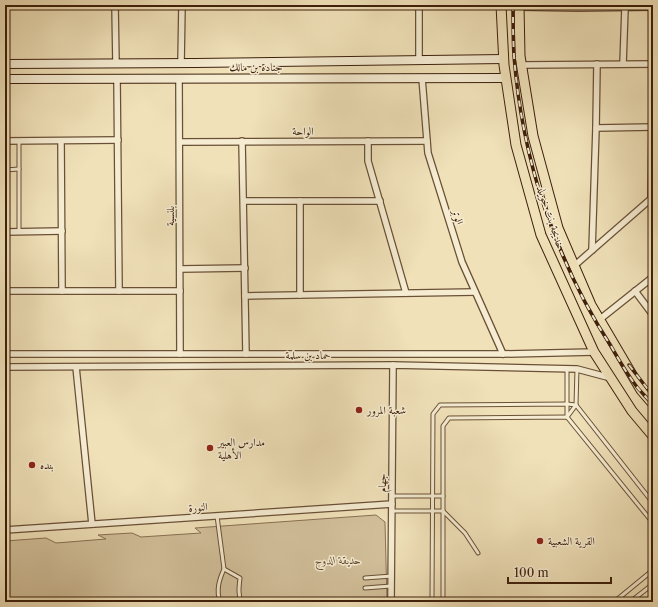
<svg xmlns="http://www.w3.org/2000/svg" width="658" height="607" font-family="'Libre Caslon Text',Amiri,serif">
	<rect width="100%" height="100%" fill="#f0e1b9"/>
	<filter id="stains"><feTurbulence type="fractalNoise" baseFrequency=".005" numOctaves="4"/><feColorMatrix values="0 0 0 0 .2 0 0 0 0 .09 0 0 0 0 .02 0 0 0 .5 -.17"/></filter>
	<radialGradient id="worn" r=".72"><stop offset=".6" stop-color="#630" stop-opacity="0"/><stop offset="1" stop-color="#630" stop-opacity=".3"/></radialGradient>
	<path fill="#d2c09b" stroke="#887053" d="M376 515 385 522 387 602H5V541L46 538 56 543 106 539 98 535 132 533 141 537 201 533 195 528Z"/>
	<g fill="none" stroke-linecap="round" stroke-linejoin="round">
		<defs>
			<g id="lane">
				<path d="M19 141V232"/>
				<path d="M5 170 19 169"/>
				<path d="M567 369V417"/>
				<path d="M567 417 576 405 577 369"/>
				<path d="M392 496H443"/>
				<path d="M392 511H443L465 533 478 553"/>
				<path d="M217 516 224 569C219 580 216 590 220 602"/>
				<path d="M224 569 240 578C239 587 238 594 241 602"/>
				<path d="M365 578 392 576"/>
				<path d="M365 588 391 586"/>
				<path d="M432 602 433 414 440 405 567 404 576 405 653 503"/>
				<path d="M443 602V426L449 418 567 417 653 523"/>
				<path d="M614 602 653 570"/>
				<path d="M630 602 653 584"/>
			</g>
			<g id="street">
				<path d="M115 5 116 64"/>
				<path d="M419 5V60"/>
				<path d="M519 7 578 8 653 7"/>
				<path d="M181 63 182 5H191"/>
				<path d="M623 64 625 8"/>
				<path d="M522 65 653 64"/>
				<path d="M422 78 428 153 462 262 503 354"/>
				<path d="M117 79 119 291"/>
				<path d="M179 79 180 354"/>
				<path d="M596 128 653 127"/>
				<path d="M5 141 118 140"/>
				<path d="M61 141 62 291"/>
				<path d="M242 141 246 354"/>
				<path d="M368 141V161L406 293"/>
				<path d="M180 142 427 141"/>
				<path d="M651 198 652 127"/>
				<path d="M244 201H380"/>
				<path d="M5 232 62 231"/>
				<path d="M592 250 596 128 597 64"/>
				<path d="M574 266 653 197"/>
				<path d="M180 269 245 268"/>
				<path d="M5 291H180"/>
				<path d="M635 291 653 315"/>
				<path d="M300 295V201"/>
				<path d="M245 296 475 292"/>
				<path d="M599 320 653 277"/>
				<path d="M5 354H503L594 352"/>
				<path d="M5 367 393 365 577 369 611 378"/>
				<path d="M76 367 92 524"/>
				<path d="M5 530 392 504"/>
				<path d="M391 602 393 365"/>
			</g>
			<g id="secondary">
				<path d="M5 64 195 63 504 59"/>
				<path d="M5 79 506 78"/>
			</g>
			<g id="primary">
				<path d="M501 5 504 65 516 145 541 235 594 352 632 411 653 436"/>
				<path d="M519 5 520 56 533 136 558 228 591 305 641 390 653 404"/>
			</g>
		</defs>
		<use href="#lane" stroke="#6a5036" stroke-width="5"/>
		<use href="#street" stroke="#6a5036" stroke-width="8"/>
		<use href="#secondary" stroke="#3d1f0b" stroke-width="10"/>
		<use href="#primary" stroke="#3d1f0b" stroke-width="11"/>
		<use href="#lane" stroke="#f5ecd2" stroke-width="3"/>
		<use href="#street" stroke="#f5ecd2" stroke-width="5.5"/>
		<use href="#secondary" stroke="#f5ecd2" stroke-width="8"/>
		<use href="#primary" stroke="#f0e1b9" stroke-width="9"/>
		<defs>
			<g id="rail">
				<path d="M513 5C513 22 513 39 514 56 522 159 555 260 611 346 619 360 627 374 637 387 642 393 648 399 653 405"/>
				<path d="M629 365 653 396"/>
			</g>
		</defs>
		<use href="#rail" stroke="#3d1f0b" stroke-width="3.5"/>
		<use href="#rail" stroke="#f5ecd2" stroke-width="2" stroke-dasharray="6" stroke-linecap="butt"/>
	</g>
	<g fill="#8f2418" stroke="#f5ecd2" stroke-width="1.5">
		<circle cx="359" cy="410" r="4"/>
		<circle cx="210" cy="448" r="4"/>
		<circle cx="32" cy="465" r="4"/>
		<circle cx="540" cy="541" r="4"/>
	</g>
	<g text-anchor="middle" stroke-width="3" stroke-linejoin="round" paint-order="stroke">
		<g font-size="11" fill="#3d1f0b" stroke="#f5ecd2">
			<text x="256" y="71">جنادة بن مالك</text>
			<text x="303" y="135">الواحة</text>
			<text transform="translate(170 216) rotate(-90)" y="4">بلنسية</text>
			<text transform="translate(458 217) rotate(73)" y="4">الوتر</text>
			<text transform="translate(551 217) rotate(72)" y="4">خديجة بنت خويلد</text>
			<text x="308" y="359">حماد بن سلمة</text>
			<text transform="translate(382 483) rotate(-90)" y="4">جهام</text>
			<text transform="translate(198 507) rotate(-4)" y="4">النورة</text>
		</g>
		<g font-size="11" fill="#3d1f0b" stroke="#f5ecd2" text-anchor="start">
			<text x="367" y="414">شعبة المرور</text>
			<text x="218" y="446">مدارس العبير<tspan x="218" dy="13">الأهلية</tspan></text>
			<text x="40" y="469">بنده</text>
			<text x="548" y="545">القرية الشعبية</text>
		</g>
		<g font-size="11" font-style="italic" fill="#62472f" stroke="#f5ecd2">
			<text x="338" y="564">حديقة الدوح</text>
		</g>
	</g>
	<rect width="658" height="607" fill="none" stroke="#f0e1b9" stroke-width="20"/>
	<rect x="6" y="6" width="646" height="595" fill="none" stroke="#3d1f0b" stroke-width="2"/>
	<rect x="10" y="10" width="638" height="587" fill="none" stroke="#3d1f0b"/>
	<path d="M508 577v6h103v-6" fill="none" stroke="#3d1f0b" stroke-width="2"/>
	<text x="514" y="577" font-size="12" fill="#3d1f0b" stroke="#f5ecd2" stroke-width="3" paint-order="stroke">100 m</text>
	<rect width="100%" height="100%" filter="url(#stains)"/>
	<rect width="100%" height="100%" fill="url(#worn)"/>
</svg>
